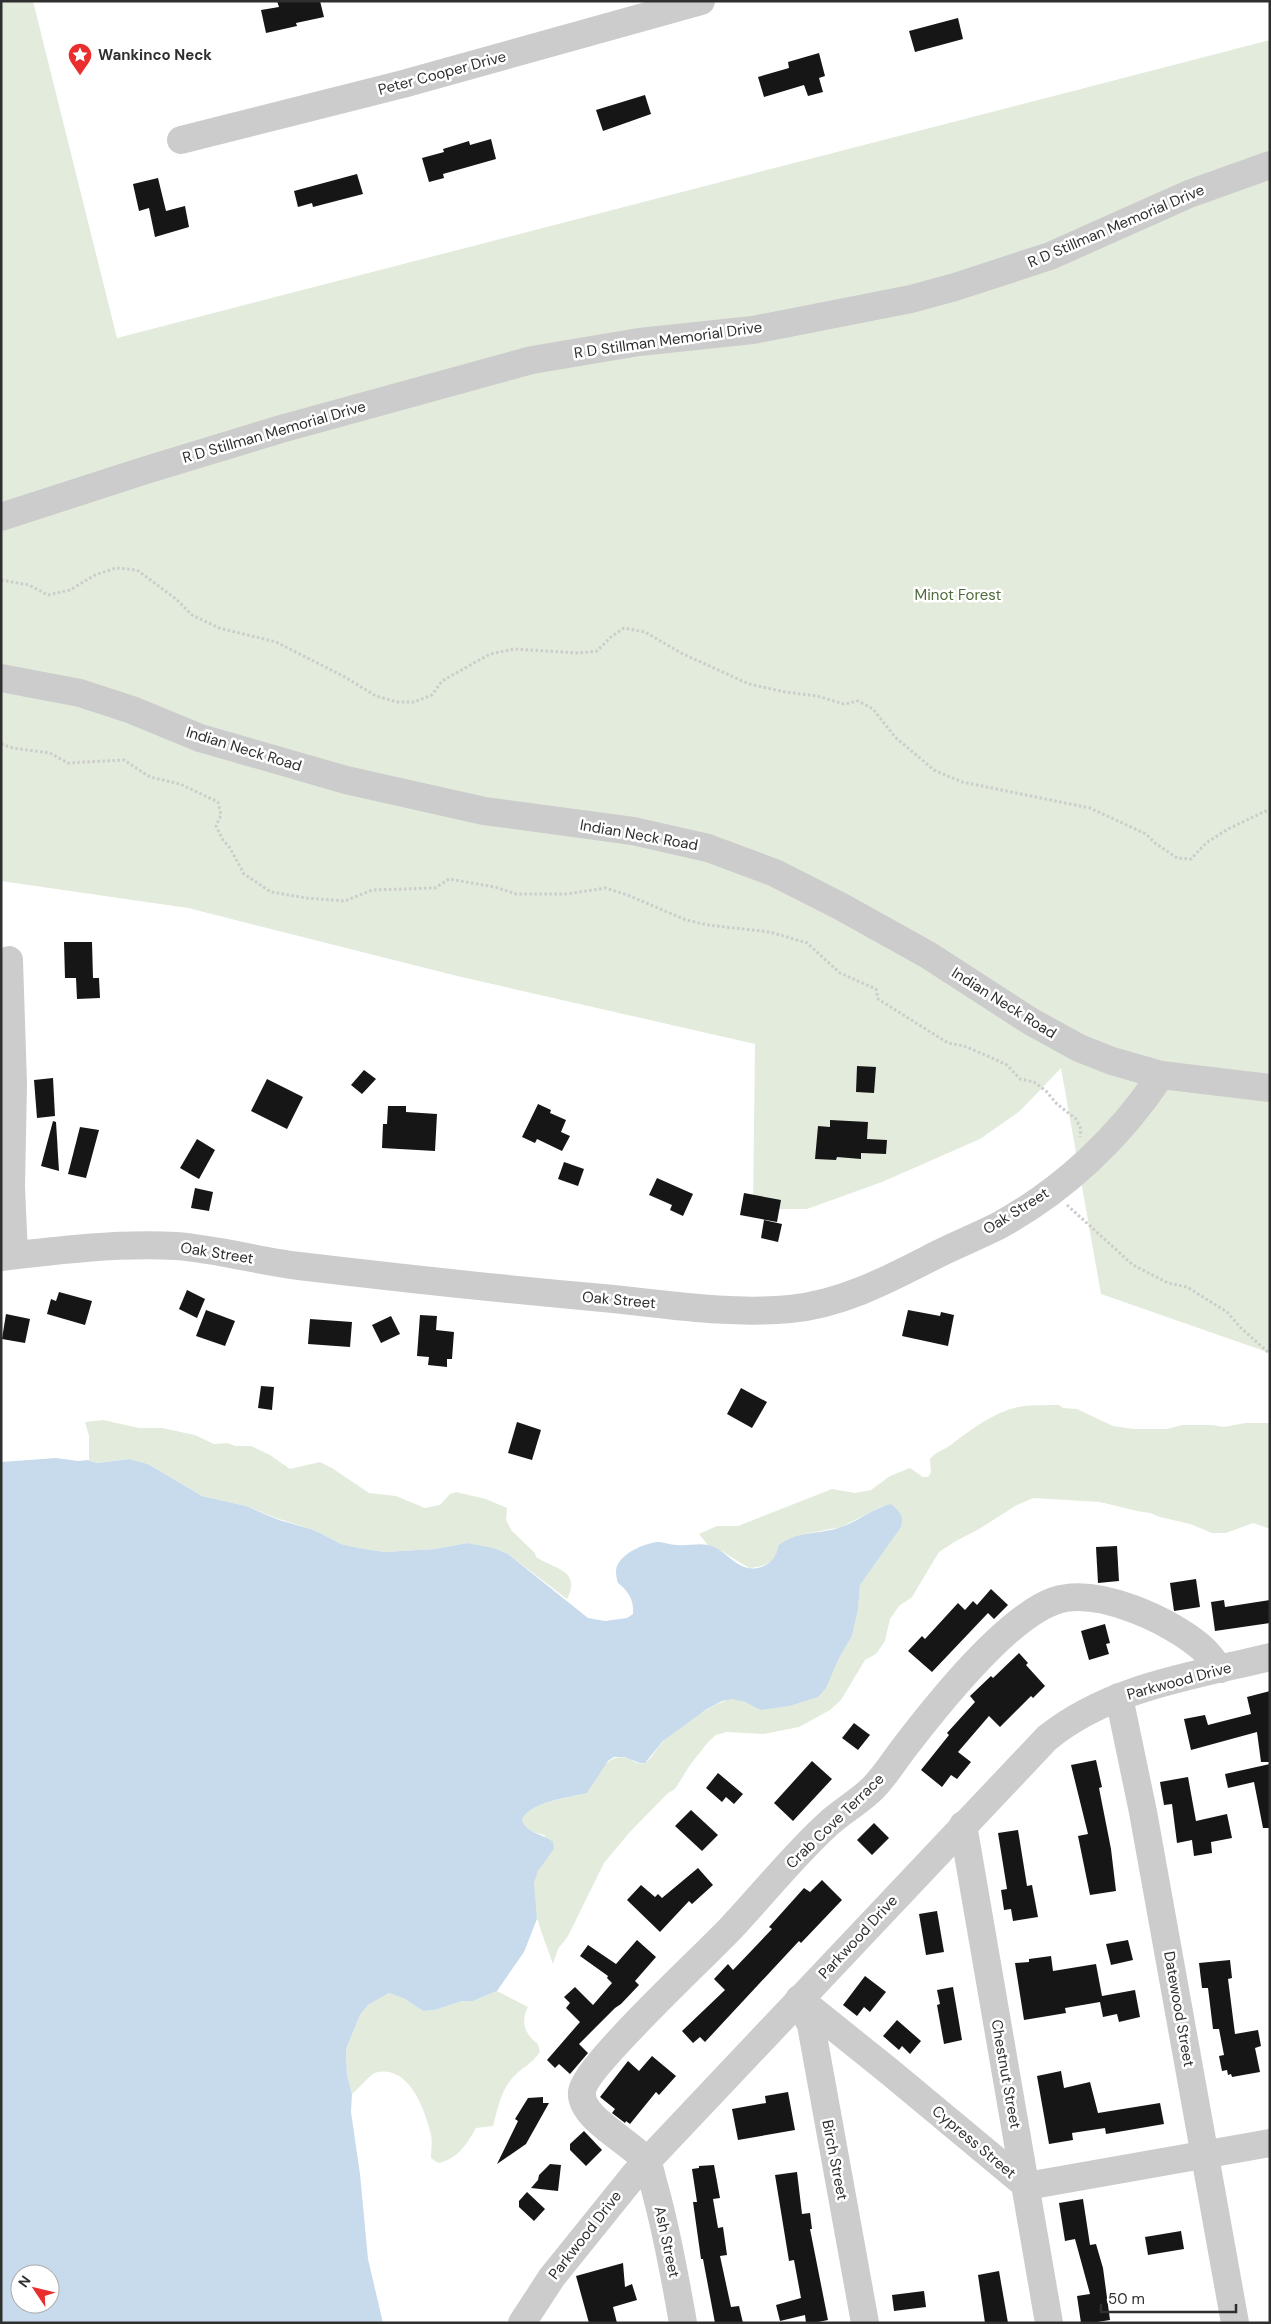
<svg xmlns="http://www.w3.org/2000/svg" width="1271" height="2324" font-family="'DM Sans',sans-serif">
	<rect width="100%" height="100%" fill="#fff"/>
	<g fill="#e3ecdc">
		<path d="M1 1H33L117 338 1270 40V1353L1101 1294 1061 1068 1020 1111 980 1139 882 1182 807 1209H753L755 1044 457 976 188 908 1 881Z"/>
		<path d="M1059 1405 1063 1408 1077 1409 1113 1426 1133 1429H1167L1182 1425H1212L1224 1427 1245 1423H1270V1529L1253 1523 1226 1533H1212L1190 1524 1160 1517 1150 1513 1137 1511 1100 1502 1033 1498 1017 1505 979 1529 956 1541 939 1552 912 1597 899 1606 890 1619 885 1641 876 1654 865 1660 841 1700 830 1710 799 1727 764 1734 726 1732 716 1735 709 1741 690 1765 675 1789 667 1794 629 1833 604 1863 568 1936 558 1949 553 1964C545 1940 530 1909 534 1883 535 1871 547 1859 554 1849L544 1835C533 1832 525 1831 522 1819 533 1801 567 1798 587 1793 597 1777 607 1750 629 1759 634 1761 639 1765 644 1763 651 1760 656 1749 662 1743 672 1731 717 1700 732 1699 742 1699 752 1706 760 1710L838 1660 852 1636 858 1610 860 1585 900 1527 883 1506 841 1527 800 1535 778 1546C777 1562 764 1567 749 1568L723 1552 708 1545 699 1534 717 1526H738L832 1489 855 1493 871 1490 890 1476 910 1468 923 1477H928L931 1472 930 1459C936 1451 945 1450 952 1444 973 1428 997 1410 1024 1406 1035 1405 1047 1405 1059 1405Z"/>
		<path d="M103 1420 139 1428H162L195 1435 214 1444 228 1443 235 1446H251L270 1455 290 1469 320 1462 332 1468 369 1493 396 1496 425 1508 440 1505 450 1494 456 1492 486 1499 507 1508 506 1520 512 1531 535 1553 536 1557C554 1569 582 1570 567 1599L508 1554 467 1543 435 1549 385 1552 358 1548 341 1544 314 1530 279 1519 246 1506 202 1496 148 1464 129 1459 97 1463 89 1460V1436L85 1422Z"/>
		<path d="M497 1991 528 2007C520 2023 525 2034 538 2044L540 2052C533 2063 523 2067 514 2076 501 2090 498 2108 493 2126L476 2128C466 2145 458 2159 438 2163L431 2158C431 2150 433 2139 430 2131 424 2107 407 2063 375 2073 370 2075 357 2090 352 2094L347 2075 346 2049 360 2015 368 2005 389 1993 405 1999 423 2011 435 2010 462 2001H473Z"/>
	</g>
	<path fill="#c8dbec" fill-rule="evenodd" d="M56 1458 78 1461 88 1460 97 1463 129 1459 148 1464 202 1496 246 1506 279 1520 314 1530 341 1544 358 1548 385 1552 435 1549 467 1543 493 1548 508 1554 588 1618 605 1621 627 1618 633 1614C634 1600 629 1592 618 1583 617 1580 616 1575 616 1572 616 1555 644 1543 658 1542 664 1542 670 1545 677 1545 687 1546 698 1543 708 1545 723 1548 733 1565 748 1568 763 1571 777 1560 778 1546 796 1530 821 1535 841 1527 859 1521 873 1508 891 1504 900 1512 904 1515 901 1527L860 1585 858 1610 852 1636 838 1660 826 1688 818 1697 789 1706 760 1710 745 1702 732 1699 722 1701 707 1709 663 1741 645 1763H640L624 1757H614L608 1761 587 1793C567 1798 533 1801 522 1819 526 1834 542 1833 553 1842L554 1849 538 1871 534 1883 537 1919 524 1952 497 1991 473 2001H462L435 2010 423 2011 405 1999 389 1993 368 2005 360 2015 346 2049 347 2075 352 2094 351 2112 360 2174 368 2259 383 2323H1V1462ZM20 2274H50V2304H20Z"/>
	<g fill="#161616">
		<path d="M277 1H320L324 17 296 23 297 26 266 33 261 10 279 7Z"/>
		<path d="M958 18 963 39 915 52 909 31Z"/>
		<path d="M819 53 825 76 819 78 823 92 808 96 804 85 764 97 758 77 789 68 788 62Z"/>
		<path d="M645 95 651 114 603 131 596 110Z"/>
		<path d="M491 139 496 159 443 174 444 178 429 182 422 158 444 152 443 149 469 141 470 145Z"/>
		<path d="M357 174 363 194 313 207 312 203 298 207 294 191Z"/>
		<path d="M158 178 166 211 185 206 189 227 155 237 149 208 139 211 133 184Z"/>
		<path d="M64 942H92L93 978H99L100 998 77 999 76 978H65Z"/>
		<path d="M857 1066 876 1067 874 1093 856 1092Z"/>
		<path d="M364 1070 376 1079 362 1094 351 1085Z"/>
		<path d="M53 1078 55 1116 37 1118 34 1080Z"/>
		<path d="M267 1079 303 1097 287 1129 251 1111Z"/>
		<path d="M538 1104 551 1110 550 1113 566 1120 561 1132 570 1136 562 1151 537 1139 535 1143 522 1137Z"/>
		<path d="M388 1106H406V1112L437 1114 435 1151 382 1148 383 1124H387Z"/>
		<path d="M830 1120 868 1122 867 1139 887 1140 886 1154 861 1153V1159L837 1157 836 1160 815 1159 818 1126 830 1127Z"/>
		<path d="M53 1121 56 1122 59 1171 41 1166Z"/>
		<path d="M80 1127 99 1130 86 1178 68 1174Z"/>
		<path d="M197 1139 215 1150 199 1179 180 1168Z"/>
		<path d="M564 1162 584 1169 578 1186 558 1179Z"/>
		<path d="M657 1178 693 1194 683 1216 670 1210 672 1205 649 1195Z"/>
		<path d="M195 1188 213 1192 209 1211 191 1208Z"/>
		<path d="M744 1193 781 1200 777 1222 740 1215Z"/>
		<path d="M764 1220 782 1224 778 1242 761 1238Z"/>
		<path d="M187 1290 205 1299 197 1318 179 1309Z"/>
		<path d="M59 1292 92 1301 85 1325 47 1314 51 1299 56 1301Z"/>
		<path d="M206 1310 235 1321 225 1346 196 1336Z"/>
		<path d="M908 1310 940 1316 941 1312 954 1315 948 1346 902 1336Z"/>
		<path d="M6 1314 30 1319 25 1343 2 1339Z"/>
		<path d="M420 1315 437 1316 436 1330 454 1332 452 1359H447V1367L428 1365 429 1357 417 1356Z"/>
		<path d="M391 1316 400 1334 381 1343 372 1325Z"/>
		<path d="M310 1319 352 1322 350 1347 308 1344Z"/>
		<path d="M261 1386 274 1387 272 1410 258 1408Z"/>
		<path d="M741 1388 767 1402 752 1428 727 1414Z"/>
		<path d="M517 1422 541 1430 532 1460 508 1453Z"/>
		<path d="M1117 1546 1119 1581 1098 1583 1096 1547Z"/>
		<path d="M1196 1579 1200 1607 1174 1611 1170 1583Z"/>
		<path d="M991 1589 1008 1605 994 1619 988 1613 932 1672 908 1651 922 1636 925 1639 958 1603 965 1610 973 1601 977 1605Z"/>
		<path d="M1224 1600 1225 1607 1270 1600V1623L1215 1631 1211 1602Z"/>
		<path d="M1105 1624 1110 1643 1106 1644 1109 1654 1089 1660 1081 1631Z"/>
		<path d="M1019 1653 1028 1663 1026 1665 1045 1686 1033 1698 1031 1696 1000 1727 989 1716 958 1752 971 1762 957 1779 951 1775 942 1787 921 1770 949 1735 947 1733 975 1702 970 1696 991 1676 993 1678Z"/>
		<path d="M1270 1691V1762H1261L1257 1732 1191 1750 1184 1719 1205 1715 1208 1725 1251 1714 1247 1697Z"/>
		<path d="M854 1723 870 1735 858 1750 842 1738Z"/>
		<path d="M1096 1760 1102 1787 1099 1788 1111 1849 1116 1891 1090 1895 1078 1836 1088 1834 1071 1765Z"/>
		<path d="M812 1761 832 1779 793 1821 774 1803Z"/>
		<path d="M1270 1764V1828H1263L1254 1782 1228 1788 1225 1774Z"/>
		<path d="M718 1773 743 1794 734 1804 726 1797 722 1802 706 1788Z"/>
		<path d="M1188 1777 1196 1821 1227 1814 1232 1838 1211 1842 1212 1853 1194 1856 1192 1840 1177 1843 1172 1804 1164 1805 1160 1782Z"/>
		<path d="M691 1810 718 1835 702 1851 675 1826Z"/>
		<path d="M874 1823 889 1838 872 1855 857 1840Z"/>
		<path d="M1018 1830 1027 1886 1032 1885 1038 1917 1013 1921 1011 1909 1004 1910 1001 1890 1007 1889 998 1833Z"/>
		<path d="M698 1868 713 1885 692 1904 689 1901 660 1932 627 1900 641 1885 655 1897 658 1894 662 1898Z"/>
		<path d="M822 1880 842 1900 801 1943 799 1941 705 2042 700 2037 693 2043 682 2031 725 1990 714 1979 728 1964 733 1970 772 1929 769 1927 804 1888 810 1892Z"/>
		<path d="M937 1911 944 1952 926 1955 919 1914Z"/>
		<path d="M637 1940 656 1957 635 1981 639 1985 621 2004 615 2008 579 2044 588 2053 570 2074 559 2064 555 2068 547 2060 580 2022 566 2008 570 2003 564 1997 575 1987 593 2005 612 1983 607 1978 608 1976 580 1956 588 1945 616 1964Z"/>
		<path d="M1128 1940 1133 1960 1111 1965 1106 1944Z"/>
		<path d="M1051 1956 1053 1971 1096 1964 1102 1996 1135 1990 1140 2017 1119 2022 1117 2014 1103 2017 1100 2002 1065 2008 1066 2013 1024 2020 1015 1963 1029 1962V1959Z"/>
		<path d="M1230 1960 1232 1978 1228 1979 1235 2034 1258 2030 1261 2046 1255 2048 1260 2072 1232 2077 1231 2074 1228 2075 1227 2070 1222 2071 1219 2056 1224 2055 1219 2029H1213L1208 1988H1202L1199 1963Z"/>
		<path d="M865 1976 886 1992 870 2012 864 2007 857 2016 843 2005Z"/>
		<path d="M953 1987 962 2040 944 2044 937 2005 940 2004 937 1990Z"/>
		<path d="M897 2020 921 2041 910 2054 902 2046 899 2050 883 2036Z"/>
		<path d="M652 2056 676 2076 659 2095 656 2092 630 2124 626 2121 625 2123 612 2113 615 2109 600 2097 628 2061 639 2071Z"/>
		<path d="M1061 2071 1064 2088 1090 2082 1098 2113 1160 2103 1164 2124 1106 2134 1105 2128 1072 2133 1073 2140 1049 2144 1037 2076Z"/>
		<path d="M788 2092 795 2130 738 2140 732 2109 766 2103 765 2096Z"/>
		<path d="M543 2097V2103H549L526 2144 497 2164 518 2121 515 2119 528 2098Z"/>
		<path d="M584 2131 602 2150 586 2166 570 2150V2144Z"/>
		<path d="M550 2164 561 2165 558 2191 531 2188 538 2180 539 2175Z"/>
		<path d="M714 2165 720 2198 713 2199 718 2228 723 2227 727 2255 720 2256 731 2307 739 2306 743 2323H715L703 2259H701L693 2202H697L692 2169 699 2168V2166Z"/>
		<path d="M797 2172 802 2214 810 2213 812 2229H810L828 2320 813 2323H806L805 2315 780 2321 776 2305 801 2298 794 2260 789 2261 775 2175Z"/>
		<path d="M527 2192 545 2209 534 2221 519 2207V2201Z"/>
		<path d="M1083 2199 1090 2245 1096 2244 1103 2268 1110 2320 1091 2323H1081L1077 2296 1090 2294 1075 2239 1065 2241 1059 2203Z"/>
		<path d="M1181 2231 1184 2249 1148 2255 1145 2237Z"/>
		<path d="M623 2263 625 2287 632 2284 637 2300 613 2307 617 2323H589L576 2276Z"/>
		<path d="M999 2271 1008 2323H985L978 2275Z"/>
		<path d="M924 2291 926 2307 894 2311 892 2295Z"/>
	</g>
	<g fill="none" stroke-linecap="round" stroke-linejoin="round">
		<g stroke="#ccc" stroke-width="3" stroke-dasharray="2.5 2.5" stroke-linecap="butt">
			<path d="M1 580 29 585 48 595 70 590 95 575 116 568 137 570 176 599 192 615 219 628 276 642 343 676 376 696 397 702H414L432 695 442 681 490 654 514 649 579 653 597 651 611 637 624 628 645 632 681 653 749 684 785 692 817 696 844 704 858 701 873 709 895 737 934 770 962 782 1090 808 1146 834 1155 843 1177 858 1191 859 1206 843 1228 829 1270 809"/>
			<path d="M1 744 13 748 50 753 68 763 124 760 150 777 180 784 218 802 221 815 216 826 223 840 230 848 244 874 271 892 306 898 345 901 372 890 435 888 449 879 495 887 516 894H567L606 888 630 896 686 920 708 925 770 932 807 943 840 973 876 989 878 999 948 1043 964 1046 990 1057 1007 1065 1020 1079 1034 1082 1046 1091 1057 1104 1076 1119 1081 1129 1080 1137"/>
			<path d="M1067 1205 1133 1265 1168 1283 1187 1287 1227 1312 1241 1328 1270 1354"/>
		</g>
		<g stroke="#ccc" stroke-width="28">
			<path d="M181 140 403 84 701 1"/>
			<path d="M1 517 143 471 281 429 532 360 639 342 753 330 789 323 911 299 955 287 1050 256 1189 194 1270 165"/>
			<path d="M1 678 80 693 132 710 200 738 346 780 484 811 633 831 708 848 775 873 840 906 928 955 1030 1021 1079 1048 1112 1061 1161 1075 1270 1088"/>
			<path d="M9 960 13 1084 11 1187 14 1255"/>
			<path d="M1 1257C59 1250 118 1243 176 1246 217 1249 258 1261 299 1266 400 1278 502 1289 603 1298 665 1304 729 1315 790 1309 843 1304 889 1279 936 1255 956 1245 978 1236 998 1226 1064 1190 1120 1137 1161 1075"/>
			<path d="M1119 1697 1143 1812 1235 2323"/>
			<path d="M963 1825 1049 2323"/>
			<path d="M799 1999 890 2072 1027 2186 1270 2143"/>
			<path d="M799 2001 811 2025 865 2323"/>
			<path d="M522 2323 552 2277 635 2174 1047 1738C1110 1687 1193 1676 1270 1657"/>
			<path d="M683 2323C675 2277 667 2233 655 2189 652 2181 651 2168 646 2161 633 2143 579 2118 582 2092 584 2067 706 1955 731 1928 763 1894 793 1856 828 1824 842 1811 859 1802 873 1788 885 1776 894 1761 904 1748 937 1705 1005 1619 1054 1601 1096 1586 1170 1620 1202 1648 1209 1654 1214 1662 1220 1669"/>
		</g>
	</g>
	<defs>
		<symbol id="sight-pin" viewBox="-11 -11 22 30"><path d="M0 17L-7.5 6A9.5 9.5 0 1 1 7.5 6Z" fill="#e92e2d" stroke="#fff"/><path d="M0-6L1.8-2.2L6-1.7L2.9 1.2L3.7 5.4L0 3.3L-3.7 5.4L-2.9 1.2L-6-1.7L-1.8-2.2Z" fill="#fff"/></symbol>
	</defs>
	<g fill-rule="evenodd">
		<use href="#sight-pin" x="66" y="41" width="28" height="38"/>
	</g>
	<g text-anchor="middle" stroke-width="5" stroke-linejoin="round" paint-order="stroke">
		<g font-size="15" font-weight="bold" fill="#2f2f2f" stroke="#fff" text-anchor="start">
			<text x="98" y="60">Wankinco Neck</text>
		</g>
		<g font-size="15" fill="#2f2f2f" stroke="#fff">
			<text transform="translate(442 73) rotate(-15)" y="5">Peter Cooper Drive</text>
			<text transform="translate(1116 226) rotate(-23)" y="5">R D Stillman Memorial Drive</text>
			<text transform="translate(668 340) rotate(-8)" y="5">R D Stillman Memorial Drive</text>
			<text transform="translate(274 432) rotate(-16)" y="5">R D Stillman Memorial Drive</text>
			<text transform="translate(244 749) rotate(17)" y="5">Indian Neck Road</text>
			<text transform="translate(639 835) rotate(10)" y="5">Indian Neck Road</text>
			<text transform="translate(1004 1003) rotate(32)" y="5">Indian Neck Road</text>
			<text transform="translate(1016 1211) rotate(-32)" y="5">Oak Street</text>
			<text transform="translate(217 1253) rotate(9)" y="5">Oak Street</text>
			<text transform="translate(619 1300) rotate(5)" y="5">Oak Street</text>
			<text transform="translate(1179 1681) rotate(-15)" y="5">Parkwood Drive</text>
			<text transform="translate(835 1821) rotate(-44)" y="5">Crab Cove Terrace</text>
			<text transform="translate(858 1937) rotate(-47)" y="5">Parkwood Drive</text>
			<text transform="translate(1179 2009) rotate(80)" y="5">Datewood Street</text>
			<text transform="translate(1006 2074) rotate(80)" y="5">Chestnut Street</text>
			<text transform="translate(974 2142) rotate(40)" y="5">Cypress Street</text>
			<text transform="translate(835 2160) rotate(79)" y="5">Birch Street</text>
			<text transform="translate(585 2235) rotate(-52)" y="5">Parkwood Drive</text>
			<text transform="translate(667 2242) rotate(78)" y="5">Ash Street</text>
		</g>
		<g font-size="15" fill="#4e6b3b" stroke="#fff">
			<text x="958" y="600">Minot Forest</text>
		</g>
	</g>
	<rect width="1271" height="2324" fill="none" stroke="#2f2f2f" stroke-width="5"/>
	<g transform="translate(35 2289) rotate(305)"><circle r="24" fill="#ffffff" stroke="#acacac"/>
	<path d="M0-4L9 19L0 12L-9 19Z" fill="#e92e2d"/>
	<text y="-8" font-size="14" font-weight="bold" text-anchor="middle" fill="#2f2f2f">N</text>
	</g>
	<path d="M1101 2304v8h135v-8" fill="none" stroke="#2f2f2f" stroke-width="2.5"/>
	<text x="1108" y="2304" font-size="15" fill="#2f2f2f" stroke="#ffffff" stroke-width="4" paint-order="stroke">50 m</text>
</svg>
